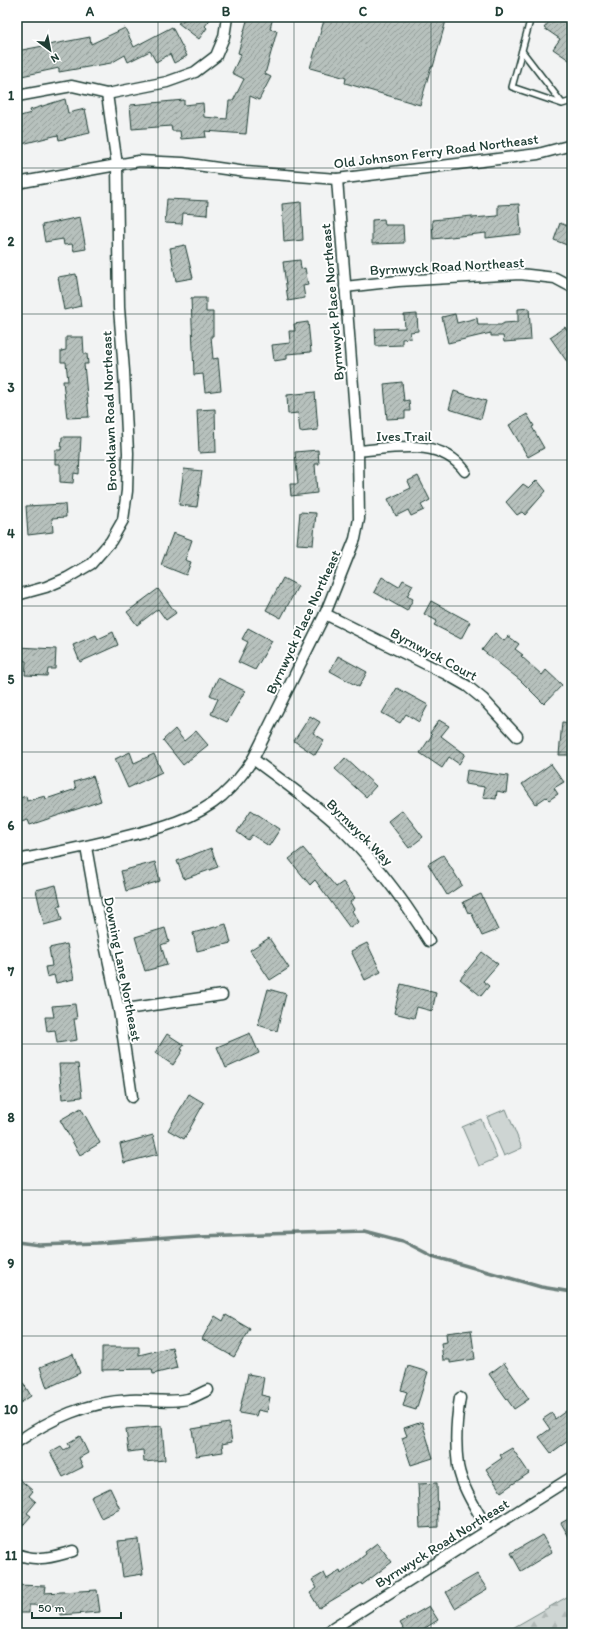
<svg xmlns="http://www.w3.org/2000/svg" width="589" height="1650" font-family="Itim,sans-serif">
	<defs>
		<pattern id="forest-firs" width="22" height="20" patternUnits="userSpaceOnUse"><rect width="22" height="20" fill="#ced5d3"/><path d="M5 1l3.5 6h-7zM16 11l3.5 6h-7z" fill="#b0b8b6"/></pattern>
		<pattern id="building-hatch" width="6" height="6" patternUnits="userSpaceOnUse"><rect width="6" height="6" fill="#b7c1bd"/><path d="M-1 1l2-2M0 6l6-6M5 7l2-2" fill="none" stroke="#949e9a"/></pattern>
	</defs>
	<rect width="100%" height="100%" fill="#f2f3f3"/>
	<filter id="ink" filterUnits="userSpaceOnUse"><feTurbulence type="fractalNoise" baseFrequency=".025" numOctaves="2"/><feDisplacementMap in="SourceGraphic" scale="8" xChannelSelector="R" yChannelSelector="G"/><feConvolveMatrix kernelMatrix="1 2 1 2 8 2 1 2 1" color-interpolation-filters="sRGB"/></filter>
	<g filter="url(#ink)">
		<path fill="url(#forest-firs)" stroke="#768984" d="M572 1594V1633H504Z"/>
		<g fill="#ced5d3" stroke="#768984">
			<path d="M506 1109 522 1148 504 1156 487 1117Z"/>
			<path d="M481 1119 497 1158 479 1166 462 1127Z"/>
		</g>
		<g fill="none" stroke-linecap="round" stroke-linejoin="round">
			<path stroke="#6d807b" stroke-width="3.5" d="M17 1242 39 1245 97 1243 197 1236 365 1231 403 1241 432 1256 541 1287 572 1292"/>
		</g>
		<g fill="url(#building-hatch)" stroke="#1f3d34">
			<path d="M190 17H212L205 26 207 28 199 39 178 23Z"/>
			<path d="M248 17H273L270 29 277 31 265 74 271 77 259 100 250 96 246 134 205 131 206 137 181 139 180 131H172L171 126 132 129 130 105 184 100V105L203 103 204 117 227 119 229 101H233L244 79 232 73 241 54 238 53Z"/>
			<path d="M325 17H447L433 67H431L420 105 345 83 346 78 310 68Z"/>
			<path d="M553 17H572V62L553 49 560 39 544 28Z"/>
			<path d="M172 27 187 56 174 63 170 54 156 62 150 51 128 62 125 55 111 63 59 72V68L17 77V51L90 37 91 44 125 28 134 47Z"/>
			<path d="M65 99 68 113 85 109 90 133 59 140 58 135 18 145 17 117 31 113 30 110Z"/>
			<path d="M167 199 208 201 207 215 183 213 182 224 165 223Z"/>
			<path d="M301 202 303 240 284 242 282 204Z"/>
			<path d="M519 204 521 234 486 238V233L433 239 432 220 472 216V218L498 216V205Z"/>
			<path d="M80 217 86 249 74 251 72 244 64 245 63 239 45 242 42 225Z"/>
			<path d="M384 219 385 225H403L404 243 372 244V220Z"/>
			<path d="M560 223 572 228V247L554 240Z"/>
			<path d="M185 245 193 278 176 281 170 248Z"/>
			<path d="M300 260 301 269 305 268 308 285 303 286 305 298 288 301 283 262Z"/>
			<path d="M76 274 81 306 64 310 58 277Z"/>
			<path d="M191 298H206V312H213V336H211L213 359 218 358 221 390 205 392 203 374 194 375Z"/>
			<path d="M529 308 531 340 504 342 503 336H491V333L448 343 442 317 455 314 457 323 477 318 478 325H501L504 323 518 322V309Z"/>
			<path d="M417 314 418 331 410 332 411 338 402 339V345L376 346 375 329 405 328 404 315Z"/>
			<path d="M308 322 311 352 287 354V359L274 361 272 345 290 343 289 331H295L294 324Z"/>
			<path d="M565 327 572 337V369L550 337Z"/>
			<path d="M66 337H83L84 354H87L88 364H84L89 417 67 418 63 381H68L66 362H61V351L66 350Z"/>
			<path d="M402 382 404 401 409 400 410 411H405V418L387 419 384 384Z"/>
			<path d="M454 391 486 401 481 419 449 409Z"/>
			<path d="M315 392 318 430 300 432 298 413 288 414 287 395Z"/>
			<path d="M215 409 216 452 199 453 197 410Z"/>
			<path d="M527 414 534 426 532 427 544 448 528 457 509 425Z"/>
			<path d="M62 437H81L79 474 74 473 73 483 60 482V464H55V450H61Z"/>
			<path d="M318 450 319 464H315L317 493 291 496 290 484H298L295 452Z"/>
			<path d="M184 469 202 471 197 507 179 505Z"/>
			<path d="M418 476 430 500 421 505 424 510 411 516 408 510 396 516 388 499 411 488 408 481Z"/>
			<path d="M537 480 546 491 525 515 522 512 517 515 506 502 523 484 529 488Z"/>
			<path d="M65 504 66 517 52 518 53 532 28 535 26 506Z"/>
			<path d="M300 512 316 513 313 545 297 544Z"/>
			<path d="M173 533 192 540 185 560 191 562 186 575 161 565Z"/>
			<path d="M382 577 399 587 403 580 413 585 407 596 413 599 407 611 374 592Z"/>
			<path d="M283 578 298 586 281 618 266 610Z"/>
			<path d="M158 589 176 613 166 620 158 609 137 625 127 612Z"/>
			<path d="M431 601 470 622 461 639 434 625 437 621 424 614Z"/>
			<path d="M248 628 272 641 255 670 238 662 248 642 242 639Z"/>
			<path d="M113 632 118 645 80 662 73 645 96 635 98 639Z"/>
			<path d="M495 633 504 641 508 636 519 644 515 649 523 655 521 656 542 675 546 670 562 685 544 704 520 680 482 650Z"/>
			<path d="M17 647 56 649 55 669H48L47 676 25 675 26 661 17 660Z"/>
			<path d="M338 656 367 672 359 687 330 671Z"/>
			<path d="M218 678 245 691 227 722 211 714 218 699 210 695Z"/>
			<path d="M397 688 428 705 419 722 406 714 400 723 382 713Z"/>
			<path d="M310 716 320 722 313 733 324 740 315 755 294 741Z"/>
			<path d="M439 720 449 726 441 736 465 754 459 764 449 757 442 768 420 753 432 735 430 733Z"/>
			<path d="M562 722 572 723V755H559Z"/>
			<path d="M175 729 184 741 196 731 208 745 183 765 163 740Z"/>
			<path d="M130 752 134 763 154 754 162 772 128 788 115 759Z"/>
			<path d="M345 758 376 786 366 797 335 769Z"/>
			<path d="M551 764 564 782 554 788 558 794 549 800 546 797 536 804 522 784Z"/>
			<path d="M467 770 508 776 506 793 497 791 496 799 483 797 485 787 465 784Z"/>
			<path d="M93 776 101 801 30 825 28 820 17 823V799L26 796 27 801 45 796 46 799 76 789 74 782Z"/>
			<path d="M251 810 280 829 269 846 252 835 248 840 237 832Z"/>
			<path d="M402 810 423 837 409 848 388 821Z"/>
			<path d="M211 848 218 867 184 879 177 861Z"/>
			<path d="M303 848 336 887 343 882 355 898 350 902 354 909 352 911 359 922 350 928 315 880 310 885 289 859Z"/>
			<path d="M443 855 462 885 447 895 428 864Z"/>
			<path d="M155 862 160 881 126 891 121 871Z"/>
			<path d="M56 885 61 906H58L62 920 44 925 36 890Z"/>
			<path d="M481 894 498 930 482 936 471 912 468 913 463 902Z"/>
			<path d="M226 924 231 943 197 951 193 933Z"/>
			<path d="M165 928 169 942 161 945 167 965 145 971 135 937Z"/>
			<path d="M269 938 289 968 270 980 250 950Z"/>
			<path d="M367 943 381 972 365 980 351 951Z"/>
			<path d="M67 944 74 979 56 983 54 975 47 977 45 967 52 966 49 948Z"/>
			<path d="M482 952 498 964 483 981 489 986 481 996 460 979Z"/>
			<path d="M401 984 436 993 432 1011 417 1007 414 1018 394 1013Z"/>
			<path d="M268 989 286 994 277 1031 258 1025Z"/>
			<path d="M75 1004 77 1019H74L77 1040 57 1043 55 1030 47 1031 45 1017H54L52 1006Z"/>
			<path d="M250 1033 259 1053 226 1068 217 1047Z"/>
			<path d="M167 1034 184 1045 181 1049 183 1050 173 1065 155 1053Z"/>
			<path d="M59 1064H78L82 1097 62 1099Z"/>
			<path d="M189 1094 204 1103 184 1139 168 1130Z"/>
			<path d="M81 1108 100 1143 80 1155 60 1120Z"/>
			<path d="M153 1135 158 1154 124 1163 120 1144Z"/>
			<path d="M226 1315 250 1329 234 1357 202 1339 215 1316 223 1321Z"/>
			<path d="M471 1330 475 1359 450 1363V1360H443L441 1343 447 1342 446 1333Z"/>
			<path d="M102 1347H139V1355L172 1347 177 1368 153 1374 152 1369 102 1370Z"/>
			<path d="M73 1354 80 1373 47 1388 40 1367Z"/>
			<path d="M504 1363 529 1399 514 1409 489 1374Z"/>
			<path d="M408 1366 428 1372 416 1410 403 1406 407 1392 401 1390Z"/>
			<path d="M17 1372 31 1396 17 1405Z"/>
			<path d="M248 1374 264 1377 261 1395 270 1397 267 1412 258 1410 256 1416 239 1413Z"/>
			<path d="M566 1411 572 1419V1438L551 1453 539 1437 550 1429 543 1419 552 1413 555 1419Z"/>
			<path d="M422 1422 433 1458 411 1465 402 1438 407 1436 404 1428Z"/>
			<path d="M229 1423 232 1442 222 1444 223 1452 196 1456 192 1429Z"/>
			<path d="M162 1426 165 1460 144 1462 143 1450 129 1452 126 1429Z"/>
			<path d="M80 1436 88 1453 79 1458 83 1467 63 1477 50 1452 61 1446 64 1450 70 1447 68 1443Z"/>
			<path d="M512 1448 529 1473 501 1492 486 1469 502 1458 500 1455Z"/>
			<path d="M17 1477 33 1491 29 1496 36 1502 27 1513 31 1516 17 1532Z"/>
			<path d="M437 1483 438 1527 420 1528 418 1484Z"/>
			<path d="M110 1488 120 1509 101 1518 91 1497Z"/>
			<path d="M572 1517V1542L561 1523Z"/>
			<path d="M542 1535 552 1552 521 1571 511 1553Z"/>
			<path d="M138 1539 143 1574 123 1577 118 1541Z"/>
			<path d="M377 1543 392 1562 362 1585 361 1583 319 1608 310 1593 317 1588 312 1580 324 1573 327 1579 340 1571 341 1574 366 1554 365 1552Z"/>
			<path d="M477 1574 487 1589 455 1608 446 1592Z"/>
			<path d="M17 1585 45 1586 44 1593 97 1590 100 1612 60 1615V1606L29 1605V1613H17Z"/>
			<path d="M429 1606 438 1620 417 1633H406L400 1623Z"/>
		</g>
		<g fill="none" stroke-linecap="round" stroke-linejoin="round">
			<defs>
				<g id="lane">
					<path d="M531 17 512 87 562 104 572 101"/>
					<path d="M522 51 562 103"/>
				</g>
				<g id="street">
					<path d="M17 96 72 86 107 94 167 82 195 72 216 56 224 37 227 17"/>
					<path d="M17 183 139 161 183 163 246 172 337 179 538 154 572 145"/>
					<path d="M345 287 398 281 520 274 555 278 572 287"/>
					<path d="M358 451C395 448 440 437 465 471"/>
					<path d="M17 595 46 587 67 578 91 564 111 541 123 520 127 491 128 453 124 371 119 308 117 165 107 94"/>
					<path d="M325 614 446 674 467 686 483 699 517 736"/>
					<path d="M253 759C280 779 308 799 333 821 371 856 402 897 429 941"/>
					<path d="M86 847 96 903 119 1010 132 1097"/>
					<path d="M17 860C54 853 91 846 127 836 160 828 195 819 222 796 234 785 244 773 253 759L325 614 355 539 359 519 358 451 337 179"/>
					<path d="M119 1010 222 995"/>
					<path d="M460 1398C456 1421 455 1443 458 1466 462 1488 477 1510 488 1530"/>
					<path d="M17 1442C52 1418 87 1402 130 1400 149 1399 170 1403 188 1399 195 1397 201 1393 208 1390"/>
					<path d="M17 1554C36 1562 54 1557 73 1551"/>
					<path d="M326 1633 572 1477"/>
				</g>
			</defs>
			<use href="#lane" stroke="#1f3d34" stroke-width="8"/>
			<use href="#street" stroke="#1f3d34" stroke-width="13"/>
			<use href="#lane" stroke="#fff" stroke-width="5"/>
			<use href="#street" stroke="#fff" stroke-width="10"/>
		</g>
	</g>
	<path fill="none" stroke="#1f3d34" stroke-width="1" stroke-opacity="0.55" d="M158 17V1633M294 17V1633M431 17V1633M17 168H572M17 314H572M17 460H572M17 606H572M17 752H572M17 898H572M17 1044H572M17 1190H572M17 1336H572M17 1482H572"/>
	<g text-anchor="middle" stroke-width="4" stroke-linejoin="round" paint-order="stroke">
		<g font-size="14" fill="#1f3d34" stroke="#fff">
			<text transform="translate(436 151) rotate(-7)" y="5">Old Johnson Ferry Road Northeast</text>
			<text transform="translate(447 266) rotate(-3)" y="5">Byrnwyck Road Northeast</text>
			<text transform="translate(332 302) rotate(-95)" y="5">Byrnwyck Place Northeast</text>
			<text transform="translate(109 411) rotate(-92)" y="5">Brooklawn Road Northeast</text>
			<text x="404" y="441">Ives Trail</text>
			<text transform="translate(303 622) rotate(-65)" y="5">Byrnwyck Place Northeast</text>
			<text transform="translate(434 654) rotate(28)" y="5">Byrnwyck Court</text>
			<text transform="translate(360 832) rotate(45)" y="5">Byrnwyck Way</text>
			<text transform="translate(123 969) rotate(79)" y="5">Downing Lane Northeast</text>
			<text transform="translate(442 1543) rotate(-32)" y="5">Byrnwyck Road Northeast</text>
		</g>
	</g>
	<rect width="589" height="1650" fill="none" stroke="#fff" stroke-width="44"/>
	<g transform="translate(50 50) rotate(148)" stroke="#ffffff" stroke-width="3" paint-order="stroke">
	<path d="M0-3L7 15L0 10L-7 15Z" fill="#1f3d34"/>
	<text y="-6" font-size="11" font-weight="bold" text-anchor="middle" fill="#1f3d34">N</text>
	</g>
	<path d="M32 1612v6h89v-6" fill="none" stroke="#1f3d34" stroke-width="2"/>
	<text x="38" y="1612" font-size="12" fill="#1f3d34" stroke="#ffffff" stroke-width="3" paint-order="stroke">50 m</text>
	<rect x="22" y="22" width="545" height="1606" fill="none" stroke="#1f3d34" stroke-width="1.5"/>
	<g font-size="13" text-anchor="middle" font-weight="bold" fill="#1f3d34">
		<text x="90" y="16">A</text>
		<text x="226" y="16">B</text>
		<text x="363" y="16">C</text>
		<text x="499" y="16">D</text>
		<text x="11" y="100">1</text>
		<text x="11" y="246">2</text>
		<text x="11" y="392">3</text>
		<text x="11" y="538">4</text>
		<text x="11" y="684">5</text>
		<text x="11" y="830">6</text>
		<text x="11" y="976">7</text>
		<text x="11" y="1122">8</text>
		<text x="11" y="1268">9</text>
		<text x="11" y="1414">10</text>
		<text x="11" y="1560">11</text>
	</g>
</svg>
